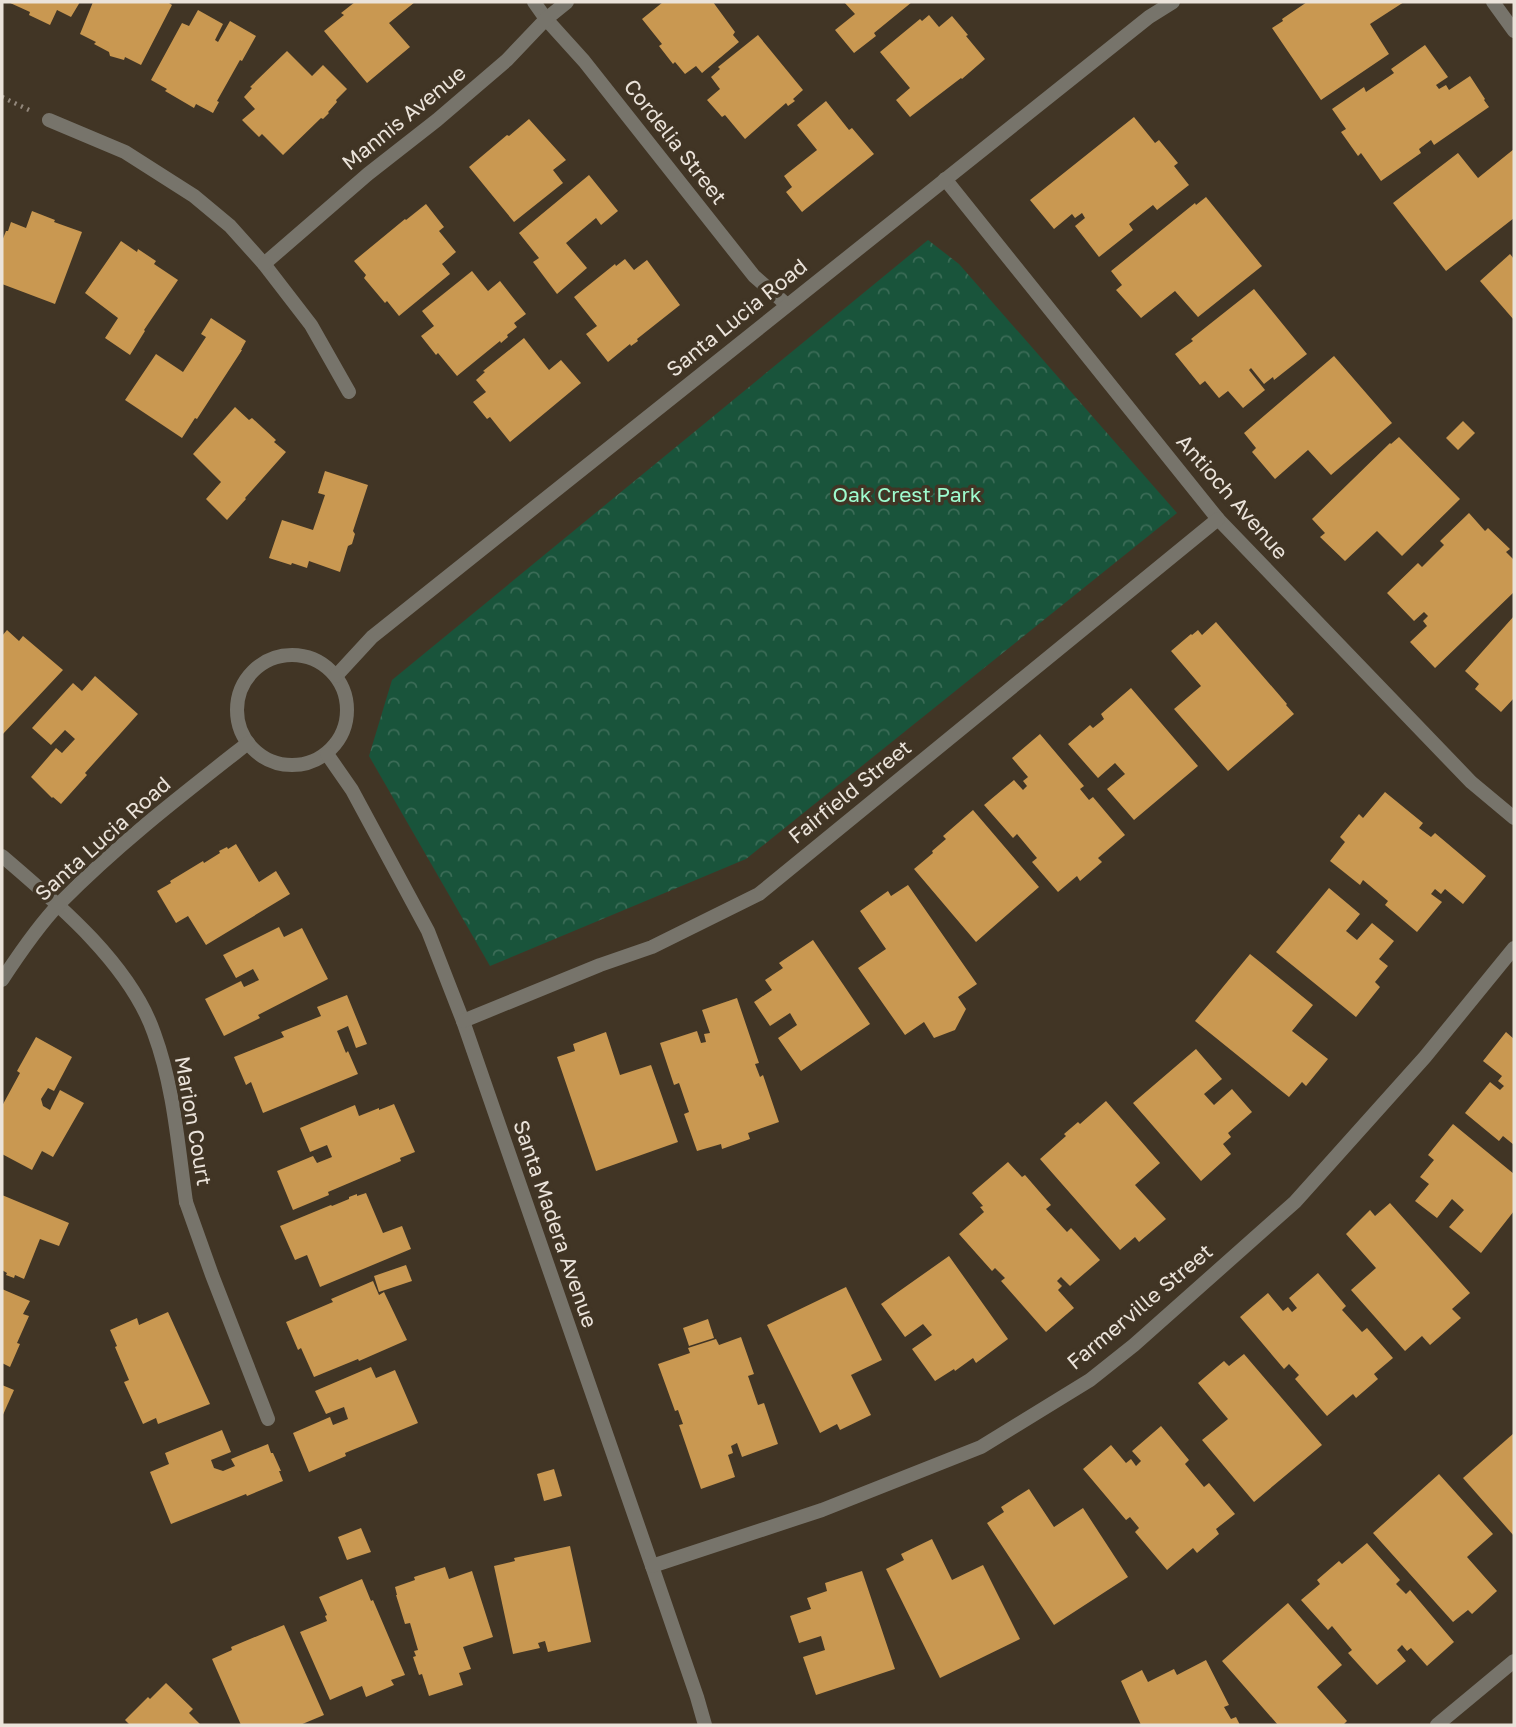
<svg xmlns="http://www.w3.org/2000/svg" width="1516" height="1727" font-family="'Golos Text',sans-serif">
	<defs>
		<pattern id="park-crowns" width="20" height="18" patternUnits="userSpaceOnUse" patternTransform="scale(1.75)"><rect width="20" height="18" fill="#19543b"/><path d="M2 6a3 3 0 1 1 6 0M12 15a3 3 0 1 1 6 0" fill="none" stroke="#3b6c57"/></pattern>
	</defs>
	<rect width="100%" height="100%" fill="#413525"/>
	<path fill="url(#park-crowns)" d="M928 240 959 264 1177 513 746 859 490 966 369 756 392 680Z"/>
	<g fill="#c99851">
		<path d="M8 2H80L71 17 57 10 50 25 29 15 30 12Z"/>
		<path d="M93 2H170L169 3 172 5 141 65 125 57 124 60 110 56 109 52 94 44 96 42 80 34Z"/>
		<path d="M355 2H415L389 23 410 47 367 83 324 31 344 15 341 13Z"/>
		<path d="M663 2H713L735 32 733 35 739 42 702 73 696 66 685 74 675 62 673 64 659 46 662 44 642 19Z"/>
		<path d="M844 2H912L874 33 876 36 854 53 835 30 855 14Z"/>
		<path d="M1307 2H1404L1370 24 1389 54 1321 100 1272 28 1283 21 1282 19Z"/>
		<path d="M198 10 223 24 215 40 218 42 230 21 256 36 242 61 240 60 217 101 219 102 213 113 196 104 194 108 165 91 167 89 151 80 182 23 189 26Z"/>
		<path d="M929 15 939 27 952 16 968 35 966 36 985 59 962 79 961 78 910 117 896 100 910 88 880 52 920 19 922 21Z"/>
		<path d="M758 35 803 90 793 99 795 101 788 106 786 103 745 139 725 115 722 117 707 100 720 89 711 77 720 69 718 67Z"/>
		<path d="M1425 45 1448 77 1436 85 1439 89 1446 85 1449 90 1470 76 1485 99 1484 100 1489 107 1434 145 1431 140 1419 149 1421 153 1381 181 1361 153 1358 156 1341 132 1346 129 1332 109 1364 87 1366 92 1394 73 1391 69Z"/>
		<path d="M287 51 312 76 323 65 347 89 336 100 337 102 328 112 329 113 323 119 321 118 283 155 262 134 259 137 242 120 255 109 244 97 252 88 250 87Z"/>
		<path d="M826 101 849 130 852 128 874 154 802 212 786 192 792 187 784 176 817 150 797 125Z"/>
		<path d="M1134 117 1155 143 1159 140 1178 163 1174 166 1189 185 1157 210 1153 205 1129 224 1133 230 1099 257 1075 226 1085 218 1082 213 1075 218 1072 214 1054 229 1030 200Z"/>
		<path d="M529 119 566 160 553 170 563 183 514 222 469 167 507 135 509 136Z"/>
		<path d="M1514 149V218L1446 271 1393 203 1458 153 1478 178Z"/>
		<path d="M589 175 618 211 601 225 596 218 566 243 587 268 557 294 533 262 539 258 519 233Z"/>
		<path d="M1206 197 1262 266 1198 317 1175 291 1141 318 1116 290 1122 285 1111 271 1195 203 1196 205Z"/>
		<path d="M426 204 444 227 439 231 456 252 442 264 450 274 399 316 387 301 385 303 364 278 366 275 354 261 405 219 406 220Z"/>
		<path d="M32 211 55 220 54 222 82 232 55 304 2 284V241L6 231H8L11 222 26 228Z"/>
		<path d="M121 241 137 252 138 249 156 261 154 264 178 280 144 330 145 331 130 355 105 338 118 318 85 293Z"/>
		<path d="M1510 254 1514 259V320L1480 281Z"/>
		<path d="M625 259 634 270 647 260 680 305 637 339 638 341 631 346 630 344 608 362 586 334 597 326 574 297 615 264 616 266Z"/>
		<path d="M472 271 488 291 500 281 526 314 514 323 517 327 507 335 508 337 501 343 500 341 457 376 438 353 436 355 421 336 434 326 422 311Z"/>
		<path d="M1254 289 1307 354 1274 380 1273 377 1264 384 1251 368 1249 370 1265 390 1243 408 1228 391 1219 398 1205 381 1200 385 1175 354 1193 341 1191 339Z"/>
		<path d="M211 318 246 341 241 350H242L197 419 195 418 182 438 125 400 156 354 183 372 206 337 201 334Z"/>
		<path d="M524 338 549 370 561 360 581 383 510 442 490 417 487 419 473 402 486 392 476 380 485 372 483 371Z"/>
		<path d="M1334 356 1392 423 1331 475 1308 450 1275 479 1252 452 1256 448 1244 433Z"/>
		<path d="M235 407 249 420 252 418 276 440 274 442 286 452 245 498 246 499 227 520 206 499 221 482 193 454Z"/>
		<path d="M1463 421 1475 433 1458 450 1446 438Z"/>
		<path d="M1399 437 1460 499 1402 556 1377 531 1345 561 1320 537 1325 533 1312 519 1390 443 1391 444Z"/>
		<path d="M325 471 368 485 353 531 355 534 352 544 348 546 340 572 309 561 307 568 292 563 291 565 269 558 282 520 313 530 325 495 318 493Z"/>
		<path d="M1469 513 1485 531 1488 528 1510 549 1506 552 1514 560V592L1435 668 1410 642 1427 626 1423 621 1428 616 1424 612 1414 621 1387 593 1418 563 1422 567 1444 545 1440 541Z"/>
		<path d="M1514 616V698L1501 712 1475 689 1479 684 1465 671Z"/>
		<path d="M1216 622 1287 704 1286 705 1294 714 1228 771 1174 709 1201 686 1171 651 1191 634 1192 635 1198 630 1202 635Z"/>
		<path d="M7 630 19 641 23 636 63 670 2 735V636Z"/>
		<path d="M95 676 138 714 85 773 87 775 61 804 53 797 52 798 31 777 56 748 62 753 75 739 65 730 51 745 32 728 73 683 82 691Z"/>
		<path d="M1131 688 1198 766 1134 820 1107 789 1125 774 1115 763 1098 778 1068 744 1090 725 1093 728 1104 719 1101 714Z"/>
		<path d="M1040 734 1084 786 1080 789 1089 800 1093 797 1125 835 1098 858 1102 862 1080 881 1077 876 1058 892 1032 862 1037 858 1017 834 1013 838 984 805 1014 780 1023 790 1027 786 1023 781 1028 777 1012 758Z"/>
		<path d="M1385 792 1423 823 1419 828 1431 837 1435 833 1486 876 1463 904 1445 889 1441 894 1435 889 1431 894 1442 902 1417 932 1385 905 1388 901 1363 880 1360 885 1330 861 1345 842 1340 837 1359 814 1363 818Z"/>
		<path d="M973 810 1039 887 976 942 914 869 933 853 932 851 946 839 943 836Z"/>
		<path d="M236 844 259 882 276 871 290 894 206 945 188 916 176 923 157 891 171 883 170 881 203 861 204 863 220 853 219 851 227 847 228 849Z"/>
		<path d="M908 885 977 984 958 997 966 1009 955 1030 934 1038 924 1022 905 1035 858 968 886 949 860 911 888 891 891 896Z"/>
		<path d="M1329 888 1360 914 1346 931 1357 940 1372 923 1394 941 1379 959 1388 966 1375 982 1380 987 1356 1017 1276 952Z"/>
		<path d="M279 927 284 937 302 928 328 979 258 1015 260 1018 224 1036 205 999 241 981 244 987 259 980 253 969 236 978 223 955Z"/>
		<path d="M813 940 870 1024 801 1071 778 1038 797 1025 790 1013 770 1026 754 1002 772 990 765 980 783 968 779 963Z"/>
		<path d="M1250 954 1313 1005 1292 1031 1328 1059 1306 1086 1302 1082 1289 1097 1195 1021Z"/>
		<path d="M347 995 367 1044 356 1048 348 1026 337 1031 346 1053 348 1051 358 1074 263 1113 251 1082 246 1085 234 1057 284 1037 281 1032 321 1016 317 1007Z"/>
		<path d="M737 998 759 1063 755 1064 760 1077 763 1075 779 1122 748 1133 750 1139 722 1149 721 1144 697 1151 684 1114 689 1112 679 1083 674 1085 660 1043 697 1031 701 1043 706 1042 704 1034 710 1033 702 1010Z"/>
		<path d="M606 1032 620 1075 651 1065 678 1142 596 1171 557 1057 575 1051 573 1044Z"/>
		<path d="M1506 1032 1514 1039V1145L1503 1136 1499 1141 1465 1113 1490 1082 1500 1090 1504 1086 1498 1081 1502 1076 1483 1061Z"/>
		<path d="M36 1037 72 1057 54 1091 48 1088 41 1099 43 1106 50 1110 60 1090 84 1103 53 1157 42 1151 32 1170 2 1154V1106L20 1073 17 1071Z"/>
		<path d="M1196 1049 1222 1079 1204 1094 1214 1105 1232 1089 1252 1112 1228 1133 1231 1137 1223 1144 1231 1154 1201 1181 1133 1103Z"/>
		<path d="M1106 1101 1160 1163 1135 1185 1166 1219 1139 1242 1135 1237 1120 1250 1040 1159 1066 1136 1064 1134 1078 1122 1080 1124Z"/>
		<path d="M394 1104 415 1152 400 1158 401 1161 328 1192 329 1195 293 1210 277 1171 313 1156 317 1163 332 1157 327 1145 310 1152 300 1128 355 1105 359 1116 379 1108V1110Z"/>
		<path d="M1453 1124 1514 1174V1211L1481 1253 1449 1227 1464 1210 1452 1199 1437 1218 1415 1201 1429 1184 1420 1177 1434 1160 1428 1155Z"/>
		<path d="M1008 1162 1022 1177 1025 1175 1051 1205 1046 1209 1067 1232 1071 1228 1100 1260 1070 1286 1061 1277 1057 1281 1062 1286 1058 1290 1074 1308 1046 1332 1001 1281 1005 1278 995 1268 992 1271 959 1234 984 1212 980 1207 983 1206 972 1193Z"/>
		<path d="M366 1193 383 1233 402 1226 411 1249 320 1287 307 1255 295 1260 280 1226 331 1205 332 1206 349 1199V1197L357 1194V1196Z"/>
		<path d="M2 1195 69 1223 59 1246 40 1239 24 1279 15 1275 14 1278 6 1275 7 1273 2 1270Z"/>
		<path d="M1390 1203 1470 1293 1452 1309 1461 1318 1430 1345 1422 1336 1405 1351 1351 1290 1376 1268 1346 1234 1370 1210 1375 1216Z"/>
		<path d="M949 1256 1008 1339 976 1363 973 1358 955 1371 954 1369 935 1381 912 1349 932 1335 923 1324 905 1337 881 1304Z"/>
		<path d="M406 1265 412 1281 379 1292 374 1276Z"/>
		<path d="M1318 1273 1346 1306 1342 1310 1362 1332 1367 1328 1393 1358 1374 1374 1378 1379 1356 1398 1353 1394 1327 1416 1295 1379 1299 1375 1289 1364 1284 1369 1240 1317 1268 1293 1283 1311 1288 1307 1292 1312 1297 1308 1289 1298Z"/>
		<path d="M373 1281 379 1295 384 1292 407 1340 359 1361 358 1359 314 1377 301 1348 298 1350 286 1322 333 1302 331 1299Z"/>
		<path d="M846 1287 882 1360 851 1375 871 1415 840 1430 837 1424 820 1433 767 1325Z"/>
		<path d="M2 1289 30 1301 23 1314 29 1316 17 1343 20 1344 10 1367 2 1363Z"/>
		<path d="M168 1312 210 1404 158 1424 156 1418 143 1424 124 1382 129 1380 115 1347 117 1346 110 1330 137 1318 139 1325Z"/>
		<path d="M708 1319 714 1338 689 1346 683 1328Z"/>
		<path d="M741 1337 754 1374 748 1376 758 1405 764 1403 778 1444 742 1457 737 1443 731 1446 733 1453 728 1455 735 1477 701 1489 679 1425 683 1424 678 1410 675 1411 658 1364 690 1353 688 1348 716 1339 719 1345Z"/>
		<path d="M1244 1354 1322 1445 1254 1502 1202 1440 1228 1419 1198 1383 1224 1361 1229 1366Z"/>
		<path d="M371 1367 376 1378 395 1370 418 1423 345 1453 346 1456 309 1472 293 1433 330 1417 333 1425 348 1419 344 1407 326 1414 315 1391Z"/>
		<path d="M2 1385 14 1390 2 1417Z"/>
		<path d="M1161 1426 1189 1460 1185 1464 1204 1487 1209 1483 1235 1514 1216 1529 1219 1534 1197 1553 1193 1548 1167 1570 1135 1532 1139 1528 1130 1517 1126 1520 1083 1469 1111 1445 1126 1463 1131 1459 1136 1466 1141 1461 1132 1451Z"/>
		<path d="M222 1430 231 1452 211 1460 214 1468 223 1471 235 1466 231 1459 268 1444 271 1453H273L281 1471H279L283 1481 247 1496 246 1494 171 1524 150 1472 169 1464 165 1453Z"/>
		<path d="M1514 1433V1536L1463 1478Z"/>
		<path d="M554 1469 562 1496 544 1501 537 1474Z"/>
		<path d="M1439 1474 1493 1534 1467 1557 1497 1591 1472 1614 1468 1610 1453 1622 1373 1533Z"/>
		<path d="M1029 1489 1054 1527 1083 1508 1128 1577 1054 1625 987 1523 1004 1512 1001 1507Z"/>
		<path d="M361 1528 371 1552 347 1560 338 1537Z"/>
		<path d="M932 1539 952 1580 983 1565 1020 1639 940 1678 886 1569 904 1560 901 1554Z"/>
		<path d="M1367 1543 1400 1580 1396 1584 1406 1594 1410 1590 1454 1642 1427 1666 1411 1648 1407 1651 1402 1645 1397 1650 1406 1661 1377 1685 1348 1653 1352 1650 1332 1626 1328 1630 1301 1600 1320 1584 1317 1580 1339 1561 1342 1564Z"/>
		<path d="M570 1546 591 1642 548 1652 545 1641 538 1643 540 1648 513 1654 494 1566 515 1561 514 1558Z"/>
		<path d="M445 1567 449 1579 472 1571 493 1637 463 1647 471 1669 459 1673 463 1685 429 1696 422 1674 419 1675 413 1657 416 1656 414 1651 418 1650 410 1623 405 1624 396 1595H397L395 1587 415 1580 414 1577Z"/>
		<path d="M862 1571 895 1669 816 1695 803 1657 825 1650 821 1636 799 1643 790 1616 811 1609 807 1598 827 1591 825 1583Z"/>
		<path d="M362 1579 371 1601 373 1600 405 1675 391 1680 394 1685 366 1697 362 1686 330 1700 300 1632 327 1621 325 1616 327 1615 319 1597Z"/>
		<path d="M1288 1603 1342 1665 1317 1687 1347 1721 1343 1725H1278L1222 1661Z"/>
		<path d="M284 1625 324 1715 300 1725H279L278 1724 274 1725H241L212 1659 232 1650 231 1647Z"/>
		<path d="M1206 1660 1229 1705 1224 1707 1231 1719 1236 1717 1240 1725H1141L1121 1681 1142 1670 1148 1682 1174 1669 1177 1675Z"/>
		<path d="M166 1683 193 1709 189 1713 201 1725H130L125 1720 148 1697 150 1699Z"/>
	</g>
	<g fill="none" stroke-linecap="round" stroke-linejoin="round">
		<path stroke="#92877b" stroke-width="4.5" stroke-dasharray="2 5" stroke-linecap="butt" d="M2 97 29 110"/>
		<path stroke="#77746b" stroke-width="14" d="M186 1202 212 1275 268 1419"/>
		<g stroke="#77746b" stroke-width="14">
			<path d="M534 2 546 19 584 61 754 276 787 305"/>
			<path d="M1493 2 1514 31"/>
			<path d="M49 120 125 152 194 196 230 226 264 264 311 325 349 392"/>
			<path d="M945 179 1218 519 1471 782 1514 818"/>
			<path d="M264 264 368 174 437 120 507 60 546 19 567 2"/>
			<circle cx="292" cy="710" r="55"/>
			<path d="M336 676 372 637 1149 17 1173 2"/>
			<path d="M327 754 352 790 428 931 463 1021 652 1566 697 1697 705 1725"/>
			<path d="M2 856C57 903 130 964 154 1033 174 1087 178 1146 186 1202"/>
			<path d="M2 980C19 954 38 926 60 903 118 844 183 794 248 743"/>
			<path d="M463 1021 600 965 652 947 759 894 1218 519"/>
			<path d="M652 1566 822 1510 981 1447 1090 1380 1134 1345 1295 1202 1425 1057 1514 948"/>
			<path d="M1437 1725 1514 1661"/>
		</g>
	</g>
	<g text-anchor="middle" stroke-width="7" stroke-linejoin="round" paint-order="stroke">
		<g font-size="21" fill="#ebe3da" stroke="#413525">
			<text transform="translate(404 118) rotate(-39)" y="7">Mannis Avenue</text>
			<text transform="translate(675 142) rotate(52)" y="7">Cordelia Street</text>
			<text transform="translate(737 318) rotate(-39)" y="7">Santa Lucia Road</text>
			<text transform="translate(1232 497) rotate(49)" y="7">Antioch Avenue</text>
			<text transform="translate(850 792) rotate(-39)" y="7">Fairfield Street</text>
			<text transform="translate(103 839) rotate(-42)" y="7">Santa Lucia Road</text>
			<text transform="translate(193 1121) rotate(80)" y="7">Marion Court</text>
			<text transform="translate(555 1224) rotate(71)" y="7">Santa Madera Avenue</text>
			<text transform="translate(1140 1307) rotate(-40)" y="7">Farmerville Street</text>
		</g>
		<g font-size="21" fill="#9efbce" stroke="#413525">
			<text x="907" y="502">Oak Crest Park</text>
		</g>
	</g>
	<rect width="1516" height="1727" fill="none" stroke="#ebe3da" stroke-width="7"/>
</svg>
